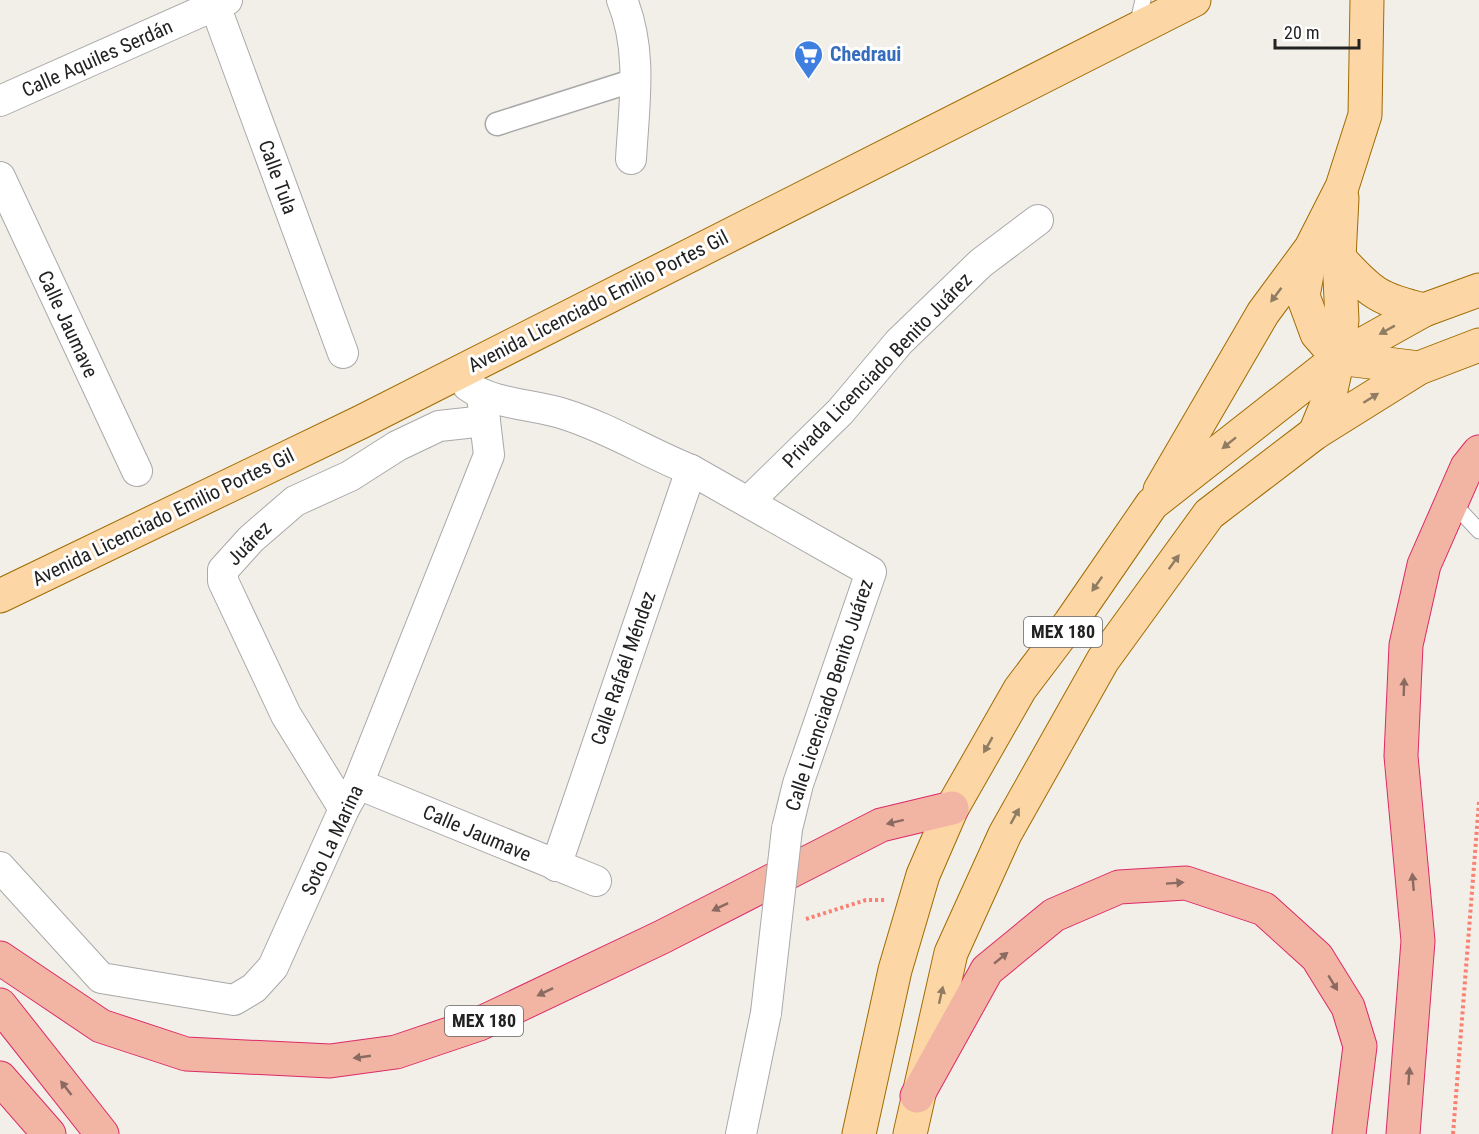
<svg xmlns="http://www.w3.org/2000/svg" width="1479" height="1134" font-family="'Roboto Condensed',sans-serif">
	<rect width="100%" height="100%" fill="#f2efe9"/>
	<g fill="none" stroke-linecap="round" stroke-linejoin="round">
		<defs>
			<g id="service">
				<path d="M1137 26 1143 0"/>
				<path d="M1451 501 1479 531"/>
			</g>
			<path id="pedestrian" d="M497 124 635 80"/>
			<g id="minor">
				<path d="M213 0 343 353"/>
				<path d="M622 0C643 51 634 105 631 159"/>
				<path d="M0 101 227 0"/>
				<path d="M0 177 137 471"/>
				<path d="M468 386C495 405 533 404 564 414 609 428 648 453 691 470L871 572 798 784 787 829"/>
				<path d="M748 502 840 412 899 342 981 263 1038 220"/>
				<path d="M358 784 596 881"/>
				<path d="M344 809 286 715 223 581V570L251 539 295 501 350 476 397 446 439 426 485 421"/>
				<path d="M556 866 691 470"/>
				<path d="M0 867 101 978 234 1000 254 988 273 967 344 809 358 784 489 455 482 396"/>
				<path d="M741 1134 766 1013"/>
			</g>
			<g id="primary">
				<path d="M1311 252 1303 296 1317 334 1338 358 1419 368"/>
				<path d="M1339 258C1371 293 1378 299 1424 310"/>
				<path d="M1315 433 1329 399 1338 358 1342 320 1339 258 1342 198"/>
				<path d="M1160 490 1263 313 1311 248 1342 187 1365 115 1367 0"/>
				<path d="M0 596 361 422 1194 0"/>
				<path d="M859 1134 895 970 923 875 952 808 1020 689 1070 623 1152 504 1338 358 1424 310 1479 290"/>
				<path d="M910 1134 951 953 1005 834 1103 660 1209 514 1315 433 1419 368 1479 345"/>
			</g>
			<g id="trunk">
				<path d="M0 958 101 1026 186 1054 330 1061 396 1052 479 1024 662 937 881 825 952 808"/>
				<path d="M0 1005 102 1134"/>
				<path d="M0 1078 49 1134"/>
				<path d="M917 1096 987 970 1054 915 1119 887 1186 883 1264 909 1317 957 1348 1007 1360 1046 1349 1134"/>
				<path d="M1403 1134 1418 941 1401 756 1406 645 1424 565 1467 467 1479 452"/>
			</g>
		</defs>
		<use href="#service" stroke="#a9a9a9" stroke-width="17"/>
		<use href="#pedestrian" stroke="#a9a9a9" stroke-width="25"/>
		<use href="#minor" stroke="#a9a9a9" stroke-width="32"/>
		<use href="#primary" stroke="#a06b00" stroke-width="35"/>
		<use href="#trunk" stroke="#dc2a67" stroke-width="35"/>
		<g stroke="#fa8072" stroke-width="4" stroke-dasharray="3 3" stroke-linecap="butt">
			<path d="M806 919 866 900H885"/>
			<path d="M1453 1134 1479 802"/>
		</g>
		<use href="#service" stroke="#fff" stroke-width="15"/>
		<use href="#pedestrian" stroke="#fff" stroke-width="22"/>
		<use href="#minor" stroke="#fff" stroke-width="30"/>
		<use href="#primary" stroke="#fcd6a4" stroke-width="33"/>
		<use href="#trunk" stroke="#f2b4a3" stroke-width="33"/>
		<defs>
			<path id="minor-bridge" d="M766 1013 787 829"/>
		</defs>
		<use href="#minor-bridge" stroke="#a9a9a9" stroke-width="32" stroke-linecap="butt"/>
		<use href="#minor-bridge" stroke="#fff" stroke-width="30"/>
	</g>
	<defs><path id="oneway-solid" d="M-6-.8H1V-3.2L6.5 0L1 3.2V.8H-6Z" transform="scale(1.5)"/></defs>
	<g fill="#8f7c63">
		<use href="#oneway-solid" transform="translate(1276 295) rotate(127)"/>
		<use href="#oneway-solid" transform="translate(1387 330) rotate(151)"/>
		<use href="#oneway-solid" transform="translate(1371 398) rotate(-32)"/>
		<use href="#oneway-solid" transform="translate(1229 443) rotate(141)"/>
		<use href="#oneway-solid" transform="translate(1174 562) rotate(-54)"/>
		<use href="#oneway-solid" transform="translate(1097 584) rotate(125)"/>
		<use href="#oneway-solid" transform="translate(988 745) rotate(120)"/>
		<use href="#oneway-solid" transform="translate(1015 816) rotate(-61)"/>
		<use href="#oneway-solid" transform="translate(941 995) rotate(-77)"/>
	</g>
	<g fill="#8a6b62">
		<use href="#oneway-solid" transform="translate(1404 687) rotate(-88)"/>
		<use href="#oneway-solid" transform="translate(895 822) rotate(166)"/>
		<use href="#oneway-solid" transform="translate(1413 882) rotate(-95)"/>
		<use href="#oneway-solid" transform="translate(1175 883) rotate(-4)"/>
		<use href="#oneway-solid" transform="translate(720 907) rotate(154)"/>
		<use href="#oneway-solid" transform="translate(1001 958) rotate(-39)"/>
		<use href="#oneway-solid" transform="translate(1333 983) rotate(59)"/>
		<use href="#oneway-solid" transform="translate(545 992) rotate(154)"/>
		<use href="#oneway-solid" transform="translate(362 1057) rotate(172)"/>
		<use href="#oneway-solid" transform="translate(1409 1076) rotate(-86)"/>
		<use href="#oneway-solid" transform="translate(66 1088) rotate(-128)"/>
	</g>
	<defs>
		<symbol id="supermarket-pin" viewBox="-11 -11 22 30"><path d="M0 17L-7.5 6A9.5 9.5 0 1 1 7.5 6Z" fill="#3f7fe0" stroke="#fff"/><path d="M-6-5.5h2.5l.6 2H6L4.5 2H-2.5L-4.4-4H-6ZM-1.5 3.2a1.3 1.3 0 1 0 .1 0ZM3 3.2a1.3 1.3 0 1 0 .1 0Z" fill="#fff"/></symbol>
	</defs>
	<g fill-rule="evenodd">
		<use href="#supermarket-pin" x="792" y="38" width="33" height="45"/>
	</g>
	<g text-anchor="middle" stroke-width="6" stroke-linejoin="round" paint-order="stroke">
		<g fill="#fff" stroke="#646464" stroke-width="1.5">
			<rect x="1024" y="617" width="78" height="30" rx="4.5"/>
			<rect x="445" y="1006" width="78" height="30" rx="4.5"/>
		</g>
		<g font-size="18" font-weight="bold" fill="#222">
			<text x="1063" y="638">MEX 180</text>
			<text x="484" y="1027">MEX 180</text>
		</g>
		<g font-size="20" font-weight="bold" fill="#366cbe" stroke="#fff" text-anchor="start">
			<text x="830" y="61">Chedraui</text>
		</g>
		<g font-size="20" fill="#222" stroke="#fff">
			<text transform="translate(97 58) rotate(-24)" y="7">Calle Aquiles Serdán</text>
			<text transform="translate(278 177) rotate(70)" y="7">Calle Tula</text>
			<text transform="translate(598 301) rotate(-27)" y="7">Avenida Licenciado Emilio Portes Gil</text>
			<text transform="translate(68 324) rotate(65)" y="7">Calle Jaumave</text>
			<text transform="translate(877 370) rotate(-46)" y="7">Privada Licenciado Benito Juárez</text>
			<text transform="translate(163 517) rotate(-26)" y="7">Avenida Licenciado Emilio Portes Gil</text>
			<text transform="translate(249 543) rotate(-45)" y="7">Juárez</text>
			<text transform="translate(623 668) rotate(-71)" y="7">Calle Rafaél Méndez</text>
			<text transform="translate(829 695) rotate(-72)" y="7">Calle Licenciado Benito Juárez</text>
			<text transform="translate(477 833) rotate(23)" y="7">Calle Jaumave</text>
			<text transform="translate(332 840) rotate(-65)" y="7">Soto La Marina</text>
		</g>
	</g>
	<path d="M1275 39v9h84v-9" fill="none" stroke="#222222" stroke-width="3"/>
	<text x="1284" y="39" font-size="18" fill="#222222" stroke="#ffffff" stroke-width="4.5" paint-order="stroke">20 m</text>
</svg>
